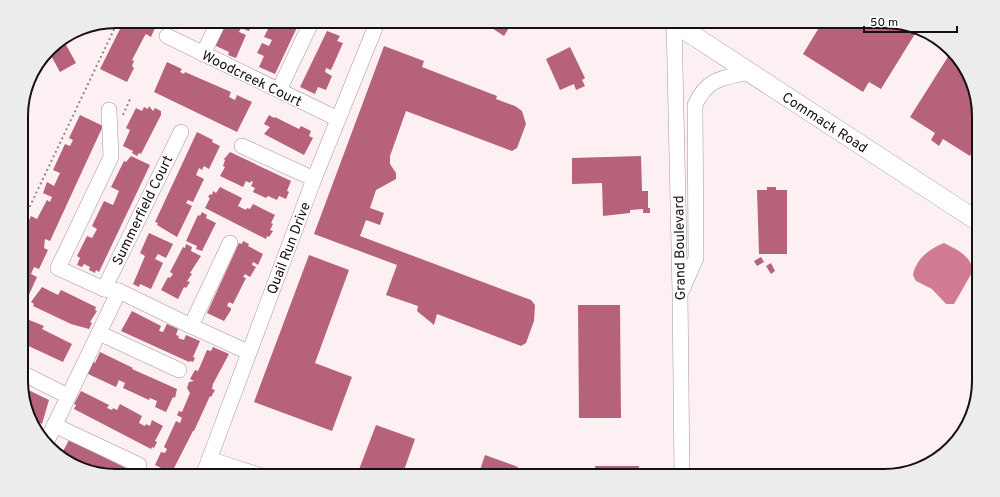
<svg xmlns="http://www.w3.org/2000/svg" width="1000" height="497" font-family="Overpass,sans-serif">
	<rect width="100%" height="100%" fill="#fdf0f3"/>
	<path fill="#d27c94" d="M944 243C958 250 971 256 973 271L954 304H946L932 289 916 281 913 275C916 259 929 249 944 243Z"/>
	<g fill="#b6627a">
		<path d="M124 21H141L155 28 151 37 146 34 144 37 132 60 134 61 132 66 134 68 127 82 100 69Z"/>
		<path d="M225 21H254L249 31 241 28 239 32 246 35 236 58 228 55 229 52 214 45Z"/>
		<path d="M276 21H300L275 74 259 67 264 56 257 53 262 43 269 46 272 40 264 37 271 23 278 26 279 23Z"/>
		<path d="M329 21H346L342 28Z"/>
		<path d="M481 21H513L504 36Z"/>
		<path d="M823 21H884L918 29 881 89 869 82 863 92 803 54Z"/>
		<path d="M327 31 340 36 337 41 343 43 331 70 326 68 325 72 332 76 326 90 318 87 315 94 300 87Z"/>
		<path d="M65 43 76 63 60 72 49 52Z"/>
		<path d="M384 46 424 61 422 67 497 96 496 99 515 106 522 111 526 124 517 148 512 151 406 111 390 156V164L396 173V179L376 190 370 208 384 213 380 225 366 220 360 236 531 300 535 305 534 321 526 343 521 346 437 314 434 325 417 311 418 306 386 295 397 265 314 234Z"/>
		<path d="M570 47 585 78 582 80 585 86 576 90 574 84 560 90 546 59Z"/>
		<path d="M951 52 959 58 978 104V142L970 156 943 139 939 146 931 140 935 133 910 117Z"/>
		<path d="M167 62 182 69 180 72 184 74 185 72 231 92 229 97 235 100 237 95 252 102 237 132 154 92Z"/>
		<path d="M149 106 153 111 155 108 161 111V115L141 154 139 153 137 156 132 153 133 151 123 146 130 130 126 128 136 108 142 111 144 107 148 109Z"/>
		<path d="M80 115 103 126 50 241 45 239 44 248 48 250 39 269 34 267 31 274 37 277 28 297 22 294V236L31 216 37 219 47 200 50 202 52 197 43 193 47 182 54 186 60 173 53 170 65 144 70 146 73 140 69 138Z"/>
		<path d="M269 115 274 118 275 117 299 129 301 126 311 131 309 136 313 138 304 155 264 134 270 127 264 124Z"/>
		<path d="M197 132 213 140 212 142 220 146 209 169 204 166 202 170 199 168 196 175 204 179 193 202 188 200 186 203 192 206 177 237 157 225 158 223 155 222Z"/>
		<path d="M230 152 291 181 287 191 289 192 286 199 279 196 277 200 268 196 266 198 253 192 255 188 251 186 253 182 251 181 250 183 246 181 243 187 220 176 225 167 223 166 225 160 224 159Z"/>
		<path d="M131 156 150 165 99 272 96 270 95 273 89 270 90 267 84 264 82 267 77 265 80 258 77 256 87 236 92 238 97 229 92 226 104 201 113 205 119 191 111 187 124 161 126 162Z"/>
		<path d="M641 156 642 191H648V208H650V213H643V209L630 210V213L603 216 602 183 572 184V158Z"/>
		<path d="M21 157 27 159V162L23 163 24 171H21Z"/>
		<path d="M220 187 242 198 238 206 246 210 247 208 250 209 253 204 275 215 271 223 273 224 270 230 273 231 269 237 267 236 266 239 205 208 210 198 208 197 210 194 212 195 213 191 216 193Z"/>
		<path d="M767 187H776V190H787V254H759L757 190H767Z"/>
		<path d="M202 212 207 215 206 218 216 223 202 251 196 249 197 246 186 241 198 215 200 216Z"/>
		<path d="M149 233 173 244 166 258 158 254 155 259 163 263 151 289 140 284 139 287 133 284 145 256 140 253Z"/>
		<path d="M243 241 249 244 248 246 263 254 258 265 253 262 252 265 256 267 250 277 245 274 243 277 246 278 233 304 229 302 227 306 231 308V310L224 321 207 313 239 243 242 244Z"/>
		<path d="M186 244 192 247 191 251 201 256 190 273 192 274 187 281 190 282 186 288 184 287 178 299 161 290 168 277 170 278 173 274 170 272 183 247 185 248Z"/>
		<path d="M309 255 349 270 315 363 352 377 332 431 254 402Z"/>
		<path d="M761 257 764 262 757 266 754 261Z"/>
		<path d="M771 263 775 271 771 274 766 266Z"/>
		<path d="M42 287 58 295 61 290 96 307 95 310 97 311 90 322 92 323 89 329 71 324 33 306 34 304 31 302Z"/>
		<path d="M578 305H620L621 418H579Z"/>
		<path d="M132 311 161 326 159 331 163 332 167 324 178 329 176 335 179 336 178 338 184 340 186 335 200 341 193 357 195 358 193 362 190 361 189 362 121 331Z"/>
		<path d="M22 317 44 326 42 329 72 344 63 362 22 343Z"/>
		<path d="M213 347 229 354 213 384 212 389 215 390 211 397 210 396 194 431H193L170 476 162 472 163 469 155 465 161 452 165 453 167 449 164 447 176 421 180 423 182 418 177 415 179 411 182 412 190 393 187 388 189 382 194 381 190 379 195 370 198 371 207 350 211 351Z"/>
		<path d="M100 352 133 368 132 369 177 389 175 398 173 397 166 412 155 407 157 401 150 398 149 400 123 388 125 383 119 380 116 387 86 373 92 361 95 363Z"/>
		<path d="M22 387 49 400 42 424 36 421V423L34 422 22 393Z"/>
		<path d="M81 391 109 405 107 408 112 410 113 408 117 410 120 404 142 416 139 423 145 426 146 424 150 426 152 420 163 426 155 441 157 442 154 448 152 447 151 449 74 409 76 405 74 404Z"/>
		<path d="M376 425 415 439 402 476H368L358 472Z"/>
		<path d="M69 440 142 476H116L74 466 61 455Z"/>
		<path d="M485 455 518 467 514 476H478Z"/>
		<path d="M595 466H639V476H596Z"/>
	</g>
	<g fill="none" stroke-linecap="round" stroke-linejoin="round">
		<defs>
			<g id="minor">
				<path d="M674 21 680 293 682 476"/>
				<path d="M167 36 338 119"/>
				<path d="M203 54 219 21"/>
				<path d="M279 90 309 27"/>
				<path d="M109 110 111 157 58 268 104 289 119 291 191 326 248 352"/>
				<path d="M242 146 314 179"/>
				<path d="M104 289 181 132"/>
				<path d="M682 290 696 258 695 105C707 78 723 78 749 72"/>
				<path d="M191 326 230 243"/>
				<path d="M99 333 179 370"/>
				<path d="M22 373 68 396"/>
				<path d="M54 425 139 465"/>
				<path d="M46 443 119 291"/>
				<path d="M209 459 262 476"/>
				<path d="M203 476 314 179 375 28 376 21"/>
			</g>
			<path id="major" d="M671 21 979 222"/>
		</defs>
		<use href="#minor" stroke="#a9959a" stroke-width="16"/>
		<use href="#major" stroke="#a9959a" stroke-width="20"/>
		<g stroke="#93898c" stroke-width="2" stroke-dasharray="2 3" stroke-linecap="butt">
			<path d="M123 115 131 97"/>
			<path d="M21 225 118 21"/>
		</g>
		<use href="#minor" stroke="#fff" stroke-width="15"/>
		<use href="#major" stroke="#fff" stroke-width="19"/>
	</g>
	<g text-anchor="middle" stroke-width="3.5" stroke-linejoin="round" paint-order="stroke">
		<g font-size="14" fill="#171012" stroke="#fff">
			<text transform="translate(252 78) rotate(26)" y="5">Woodcreek Court</text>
			<text transform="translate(825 122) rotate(33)" y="5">Commack Road</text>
			<text transform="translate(142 210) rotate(-64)" y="5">Summerfield Court</text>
			<text transform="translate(288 248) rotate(-69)" y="5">Quail Run Drive</text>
			<text transform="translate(679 248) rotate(-91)" y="5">Grand Boulevard</text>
		</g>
	</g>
	<path d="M0 0H1000V497H0ZM116 28H884A88 88 0 0 1 972 116V381A88 88 0 0 1 884 469H116A88 88 0 0 1 28 381V116A88 88 0 0 1 116 28Z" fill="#ececec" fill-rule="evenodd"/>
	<path fill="none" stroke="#171012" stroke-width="2" d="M116 28H884A88 88 0 0 1 972 116V381A88 88 0 0 1 884 469H116A88 88 0 0 1 28 381V116A88 88 0 0 1 116 28Z"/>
	<path d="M864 26v6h93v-6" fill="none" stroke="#171012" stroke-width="2"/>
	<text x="870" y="26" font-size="12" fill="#171012" stroke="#ffffff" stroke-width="3" paint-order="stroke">50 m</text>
</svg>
